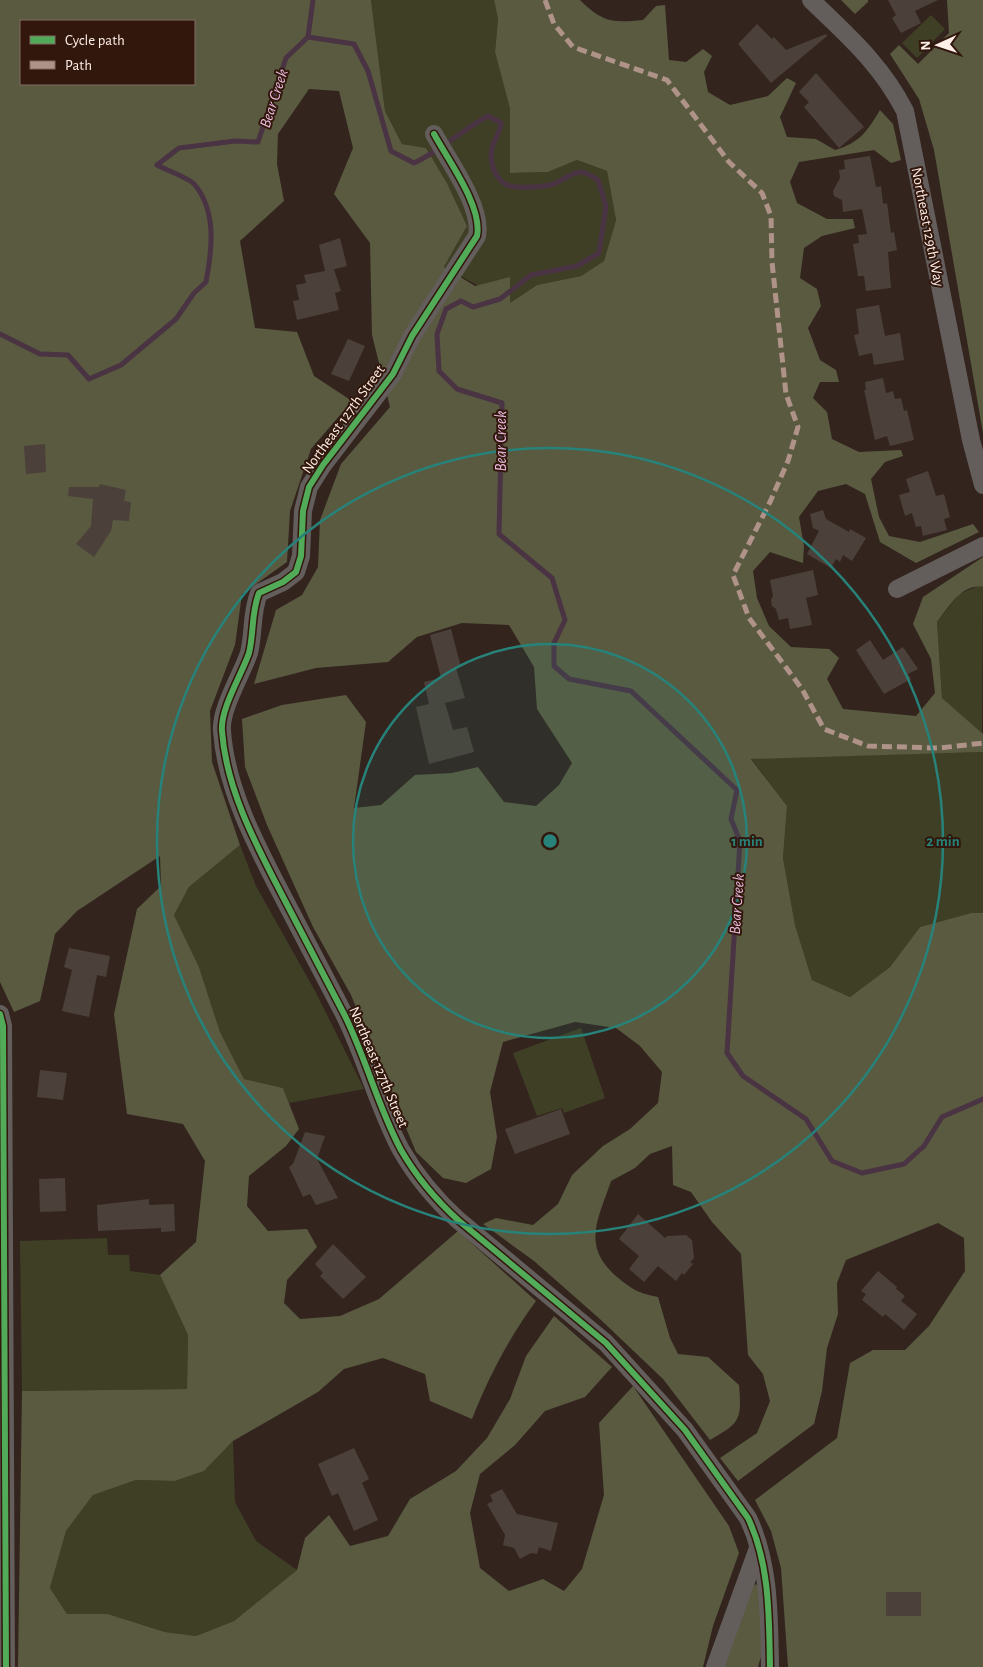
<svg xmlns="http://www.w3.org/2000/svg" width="983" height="1667" font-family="'Alegreya Sans',sans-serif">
	<rect width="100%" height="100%" fill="#33241e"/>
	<g fill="#3f3f26">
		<path d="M371 0H494L498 19 495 52 510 109V173L548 172 577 160 607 171 616 220 604 261 581 276 537 285 510 303 444 267 467 226 447 183 426 148 402 144 385 111Z"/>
		<path d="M931 15 945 29 917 58 902 43Z"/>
		<path d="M978 586 983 587 982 734 942 698 937 622 959 594Z"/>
		<path d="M983 752V913H971L920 927 890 967 850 997 812 980 795 925 783 858 787 806 751 758Z"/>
		<path d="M240 845 256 886 315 991 364 1089 289 1103 283 1088 244 1079 220 1032 199 967 174 915 189 887Z"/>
		<path d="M581 1028 605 1098 564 1113 562 1108 537 1116 513 1053Z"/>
		<path d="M107 1238 108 1255H129L130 1271 160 1275 188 1335 187 1389 22 1391 20 1241Z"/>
		<path d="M233 1441 235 1502 256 1541 297 1570 234 1621 196 1636 165 1632 108 1614H67L50 1588 66 1531 93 1495 136 1480 175 1481 204 1471Z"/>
	</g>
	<g fill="#595a40" fill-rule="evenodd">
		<path d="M0 0H371L385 111 402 144 426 148 447 183 467 226 444 267 475 286 510 277V303L537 285 581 276 604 261 616 220 607 171 577 160 548 172 510 173V109L495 52 498 19 494 0H580C602 22 612 23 643 20L656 6 665 5 669 60 686 62 703 49 712 56 704 72 708 92 730 105 768 96 787 78 796 83 780 117 787 137 816 139 835 150C859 143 867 132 880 110L893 124 901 160 891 163 874 150 799 162 790 182 797 203 827 219H853L855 228 822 236 804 248 800 278 817 289 821 306 808 328 820 360 836 370 839 382H820L813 398 827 412 832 439 859 452 901 450 903 456 885 462 871 479 879 517 889 536 920 542 973 524 979 532 916 563 880 542 865 494 846 484 818 491 799 517 804 546 803 563 770 552 753 571 757 598 769 626 791 647 829 649 839 658 827 679 843 709 916 716 935 693 931 659 913 624 923 597 983 557V587C962 583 948 608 937 622L942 698 983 734V752L751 759 787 806 783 858 795 925 812 980 850 997 890 967 920 927 971 913H983V1667H788L781 1568 771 1531 755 1500 837 1438 850 1363 873 1350H905L929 1326 965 1271 964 1238 938 1223 846 1260 837 1283 838 1314 827 1348 822 1391 814 1424 738 1481 720 1458 757 1433 770 1401 763 1374 748 1355 741 1254 712 1222 691 1192 673 1185 672 1146 650 1154 635 1168 611 1181C598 1220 581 1246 617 1277 633 1290 638 1293 658 1297L670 1338 678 1354 708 1357 739 1385C742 1420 740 1423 710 1440L663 1379 601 1320 534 1261 483 1224 496 1218 533 1225 558 1204 572 1175 603 1146 630 1129 658 1103 662 1072 640 1046 616 1028 575 1022 503 1042 490 1092 497 1137 491 1169 466 1183 443 1178 416 1152 351 995 313 927 267 825 245 767 242 719 282 705 346 695 366 722 354 808 381 805 415 775 452 773 478 767 504 802 536 806 559 785 572 763 537 709 534 667 509 625 462 623 417 637 388 662 316 668 254 684 276 610 302 595 318 567 320 520 341 464 390 407 372 335 370 243 334 194 353 148 339 91 309 89 278 134 277 164 284 201 240 241 255 328 297 332 314 376 352 401 311 449 290 511 287 562 242 594 235 645 210 711 212 762 240 845 189 887 174 915 199 967 220 1032 244 1079 283 1088 299 1129 286 1146 249 1176 247 1206 268 1231 307 1229 317 1247 287 1280 284 1303 300 1319 340 1316 379 1299 458 1231 536 1301C509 1338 489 1376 472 1419L430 1401 425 1374 383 1358 344 1369 318 1392 233 1441 204 1471 175 1481 136 1480 93 1495 66 1531 50 1588 67 1614H108L165 1632 196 1636 234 1621 297 1570 305 1538 329 1515 350 1546 388 1536 410 1499 456 1471 487 1438 510 1399 526 1356 554 1316 612 1367 585 1397 545 1411 515 1445 480 1474 470 1513 480 1568 509 1591 543 1579 564 1591 582 1569 604 1495 599 1423 633 1386 729 1526 739 1553 713 1626 703 1667H18L22 1391 187 1389 188 1335 160 1275 196 1242 205 1161 183 1124 127 1114 114 1014 137 909 161 886 160 856 77 911 55 934 40 1001 14 1012 0 982ZM21 21H194V84H21Z"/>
		<path d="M841 0H868V2L855 14Z"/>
		<path d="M947 0H983V433L934 150 919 99 890 54 899 45 918 64 949 33Z"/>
		<path d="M756 1584 760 1589 762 1653 758 1667H723L748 1589Z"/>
	</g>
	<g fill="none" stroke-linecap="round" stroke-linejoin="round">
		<g stroke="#4a3342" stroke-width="5">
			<path d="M308 37 313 0"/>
			<path d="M0 334 40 354 68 355 89 379 121 365 176 319 194 293 206 282C212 251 217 212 195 185 190 178 166 170 157 165L179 148 235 141 258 142 286 58 308 37 354 44 368 71 391 151 414 163C440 151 462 130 488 116L501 123C499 138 488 145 492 163 493 171 499 181 507 185 515 189 548 187 556 183 565 179 570 173 581 172 586 172 593 177 598 180L606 206 599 253 577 266 531 275 500 299 473 307 461 301 446 309 437 334 439 371 457 389 502 403 499 534 552 578 565 620 554 643V666L569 679 631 691 737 790 731 819 740 841 727 1053 743 1076 806 1119 832 1161 862 1173 904 1164 924 1146 942 1117 983 1099"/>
		</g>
	</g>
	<g fill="#4c413a">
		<path d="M888 0H938L915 11 921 23 901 33 892 18 896 15Z"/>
		<path d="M757 24 772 39 774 37 786 50 826 34 827 36 771 83 738 44Z"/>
		<path d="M816 73 864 127 839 148 804 107 809 102 799 92Z"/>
		<path d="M870 156 876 187 881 186 883 204 887 203 891 233 894 232 897 250 888 252 891 288 866 291 864 276H858L853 244 859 243 858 235 867 234 862 209 843 212 842 200 834 196 833 191 840 178 839 170 845 169 844 160Z"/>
		<path d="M340 238 347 266 331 270 334 269 341 291 335 293 339 310 297 320 293 301 299 300 296 285 306 283 304 275 325 271 319 245Z"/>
		<path d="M879 305 885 336 900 333 904 360 874 365 872 353 859 356 854 335 859 334 856 309Z"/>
		<path d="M348 339 365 346 349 381 331 374Z"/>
		<path d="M883 378 886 393 893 391 895 399 901 398 904 411 907 410 914 440 890 446 887 436 875 440 864 390H866L865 382Z"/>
		<path d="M45 444 46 472 26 474 24 446Z"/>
		<path d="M928 471 936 496 944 494 950 517 944 519 947 530 923 536 921 526 916 527 912 513 905 516 899 495 910 492 906 479Z"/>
		<path d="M100 484 126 490 124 501 131 502 129 521 113 520 111 531 94 557 76 544 91 526 93 499 68 496 69 487H99Z"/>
		<path d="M823 510 826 519 849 532 850 529 866 538 852 561 843 555 840 562 836 559 831 568 807 554 819 531 813 528 810 514Z"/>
		<path d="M813 570 818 595 806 598 812 625 790 629 788 618 779 620 776 609 772 606 771 600 773 596 770 580Z"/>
		<path d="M451 629 461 667 456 668 465 698 445 703 453 730 467 727 474 752 429 764 416 707 429 704 424 682 441 678 430 635Z"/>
		<path d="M870 640 883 660 903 647 918 669 908 674 911 679 884 694 856 650Z"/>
		<path d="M69 948 110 956 106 977 97 975 89 1017 62 1011 72 970 64 967Z"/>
		<path d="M40 1070 67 1073 63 1100 37 1097Z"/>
		<path d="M561 1109 570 1134 515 1154 505 1129Z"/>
		<path d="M305 1132 325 1136 317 1159 338 1198 316 1205 310 1194 303 1197 289 1167 293 1164Z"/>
		<path d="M65 1178 66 1211 40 1212 39 1179Z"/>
		<path d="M149 1199V1205L174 1204 175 1231 161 1232V1228L98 1231 97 1205Z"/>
		<path d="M638 1214 665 1238 667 1236 686 1235 692 1240 694 1258 690 1262 693 1264 684 1275 682 1273 676 1281 658 1266 644 1282 629 1269 639 1256 619 1239Z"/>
		<path d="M333 1244 366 1277 343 1299 320 1276 323 1273 315 1264Z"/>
		<path d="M878 1271 897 1287 896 1289 905 1296 901 1301 917 1314 904 1330 885 1314 883 1317 862 1300 866 1294 861 1291Z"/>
		<path d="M354 1448 369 1479 362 1483 378 1520 354 1531 338 1493 332 1496 318 1464Z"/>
		<path d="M502 1489 517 1514 558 1523 551 1551 539 1547 537 1554 531 1553 520 1559 514 1548 503 1545 505 1535 487 1504 493 1501 490 1495Z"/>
		<rect x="886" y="1592" width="35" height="24"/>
	</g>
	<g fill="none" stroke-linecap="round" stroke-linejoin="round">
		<g stroke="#635d5c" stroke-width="18">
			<path d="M811 0C848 36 881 64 905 111L971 440 983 485"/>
			<path d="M434 134C448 160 483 207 477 236L412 336 393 374 323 465 309 487 303 511 301 556 296 572 283 582 259 593C251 613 254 633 249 653 242 674 220 709 222 731 226 788 255 843 281 893 302 934 323 974 344 1014 366 1058 378 1107 401 1150 416 1176 436 1200 458 1220L606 1343 685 1430 748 1518C770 1564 769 1617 770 1667"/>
			<path d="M897 589 983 546"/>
			<path d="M0 1014 3 1026 6 1667"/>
			<path d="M715 1667 758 1548"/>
		</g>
		<path stroke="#af9288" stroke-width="5" stroke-dasharray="10 5" stroke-linecap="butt" d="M545 0 554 24 573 47 667 80 729 162 762 193 771 216 772 262 786 394 798 427 788 461 770 502 733 575 749 618 802 689 824 729 868 746 940 748 983 743"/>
		<defs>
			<g id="cycleway">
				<path d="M434 134C448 160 483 207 477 236L412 336 393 374 323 465 309 487 303 511 301 556 296 572 283 582 259 593C251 613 254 633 249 653 242 674 220 709 222 731 226 788 255 843 281 893 302 934 323 974 344 1014 366 1058 378 1107 401 1150 416 1176 436 1200 458 1220L606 1343 685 1430 748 1518C770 1564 769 1617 770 1667"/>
				<path d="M0 1014 3 1026 6 1667"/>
			</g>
		</defs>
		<use href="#cycleway" stroke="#31170c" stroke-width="9"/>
		<use href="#cycleway" stroke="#51ab58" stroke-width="6"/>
	</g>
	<circle cx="550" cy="841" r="197" fill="#27827a" fill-opacity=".12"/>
	<g fill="none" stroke="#27827a" stroke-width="2.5">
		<circle cx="550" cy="841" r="197"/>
		<circle cx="550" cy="841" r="393"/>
	</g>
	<g text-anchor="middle" stroke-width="4" stroke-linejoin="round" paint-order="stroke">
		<g font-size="15" fill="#feeee8" stroke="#31170c">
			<text transform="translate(928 227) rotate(79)" y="5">Northeast 129th Way</text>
			<text transform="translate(343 419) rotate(-54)" y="5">Northeast 127th Street</text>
			<text transform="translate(379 1067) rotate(67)" y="5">Northeast 127th Street</text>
		</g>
		<g font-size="16" font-style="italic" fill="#e9b8dd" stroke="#31170c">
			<text transform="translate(273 98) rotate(-72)" y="6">Bear Creek</text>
			<text transform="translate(500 441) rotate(-90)" y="6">Bear Creek</text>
			<text transform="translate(736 904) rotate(-86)" y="6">Bear Creek</text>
		</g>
	</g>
	<circle cx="550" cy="841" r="8" fill="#27827a" stroke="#31170c" stroke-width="2.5"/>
	<g font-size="15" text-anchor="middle" font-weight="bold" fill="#27827a" stroke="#31170c" stroke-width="4" stroke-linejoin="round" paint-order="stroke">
		<text x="747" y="846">1 min</text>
		<text x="943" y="846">2 min</text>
	</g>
	<rect x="20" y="20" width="175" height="65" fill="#31170c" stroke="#836d64"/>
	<rect x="30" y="36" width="25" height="8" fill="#51ab58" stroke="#836d64"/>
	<text x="65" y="45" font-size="15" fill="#feeee8">Cycle path</text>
	<rect x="30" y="61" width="25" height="8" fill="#af9288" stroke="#836d64"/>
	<text x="65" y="70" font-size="15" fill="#feeee8">Path</text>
	<g transform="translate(938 45) rotate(267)" stroke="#31170c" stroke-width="4" paint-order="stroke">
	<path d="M0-4L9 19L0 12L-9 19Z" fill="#feeee8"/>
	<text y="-8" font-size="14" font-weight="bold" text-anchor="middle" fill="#feeee8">N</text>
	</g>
</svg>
